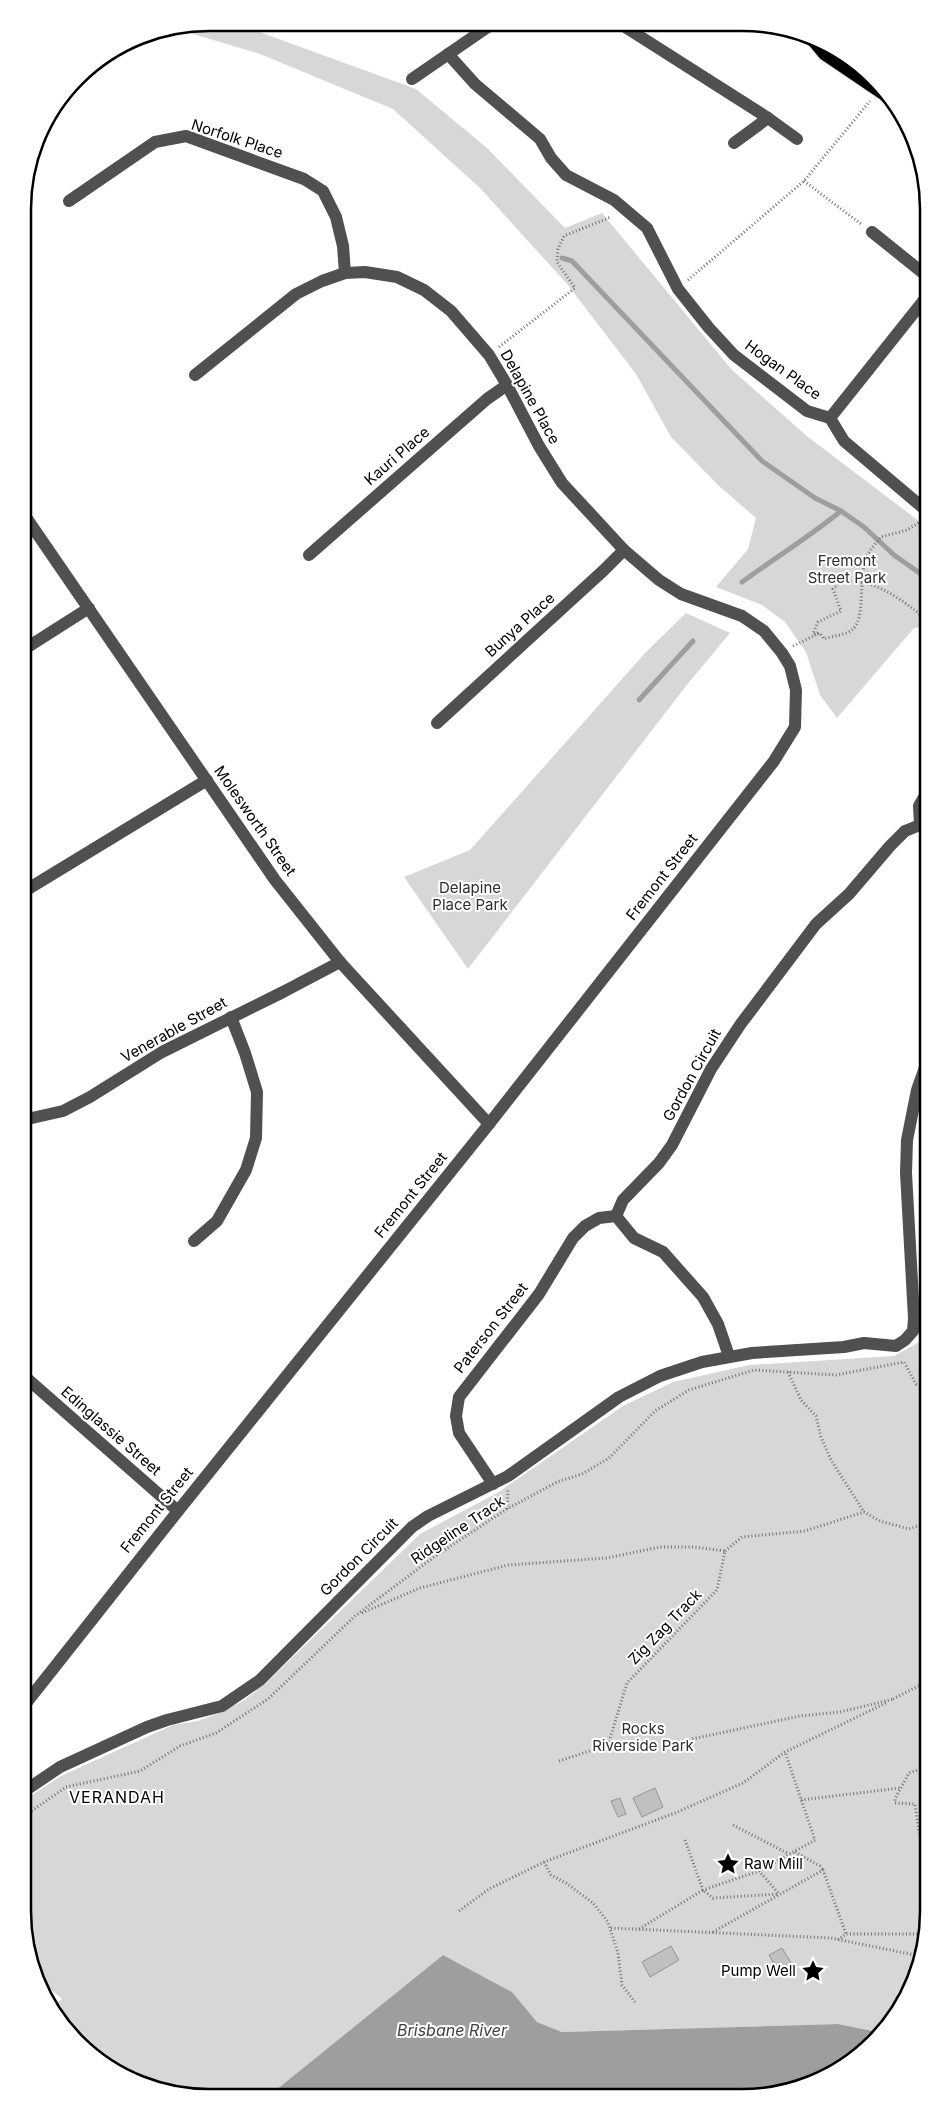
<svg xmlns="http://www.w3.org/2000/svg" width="951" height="2120" font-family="Inter,sans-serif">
	<rect width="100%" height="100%" fill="#fff"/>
	<g fill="#d7d7d7">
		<path d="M209 23H235L416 89 487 148 565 228 602 213 732 370 808 437 928 528V626L914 628 837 718 820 695 806 652 785 622 762 605 716 587 748 549 756 518 719 486 671 437 636 374 567 284 480 188 393 109 260 54 176 29Z"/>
		<path d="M686 613 730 633 686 686 468 969 404 877 470 850 646 652Z"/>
		<path d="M928 1337V1924L914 1982 883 2033 838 2024 562 2032 537 2022 512 1992 443 1955 271 2094H173L127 2078 86 2051 54 2014 50 2006 62 1999C54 1992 43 1984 37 1976 17 1950 23 1837 23 1801L61 1776 173 1725 198 1721 226 1710 243 1701 265 1684 420 1534 497 1493 623 1406 673 1382 749 1365 894 1356Z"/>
	</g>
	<path fill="#9e9e9e" d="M443 1955 512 1992 537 2022 562 2032 838 2024 883 2033 845 2066 791 2091 271 2094Z"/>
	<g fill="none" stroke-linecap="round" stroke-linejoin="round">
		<g stroke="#9e9e9e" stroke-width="5">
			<path d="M562 258 572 261 762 461 815 498 841 511 864 527 894 555 928 579"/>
			<path d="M742 582C775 558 809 537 841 511"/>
			<path d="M639 700 693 641"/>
		</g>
	</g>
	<g fill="#c0c0c0" stroke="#949494">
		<path d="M655 1788 663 1807 642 1817 633 1798Z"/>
		<path d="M620 1798 626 1814 618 1817 611 1801Z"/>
		<path d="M671 1946 679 1960 650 1977 642 1962Z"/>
		<path d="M782 1948 793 1966 779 1973 769 1955Z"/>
	</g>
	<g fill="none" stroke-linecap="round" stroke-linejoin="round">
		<defs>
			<path id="major" d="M810 37 824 54 892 100"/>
		</defs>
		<use href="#major" stroke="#dbdbdb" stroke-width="14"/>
		<g stroke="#727272" stroke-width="3" stroke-dasharray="1 2.5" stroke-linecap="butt">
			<path d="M804 181 861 224"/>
			<path d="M688 280 804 181 870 101"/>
			<path d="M499 347 575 288 557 262 558 249 564 236 611 217"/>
			<path d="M818 633 813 634 818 622 841 611 833 589 840 582C848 582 856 581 864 583 884 586 914 608 928 622"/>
			<path d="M793 646 820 633 824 639C832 636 847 635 853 629 866 617 858 575 867 556 870 550 876 543 881 537L907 530 920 522"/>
			<path d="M788 1372 801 1400 816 1416 821 1437 831 1460 864 1512"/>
			<path d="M507 1509 508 1490"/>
			<path d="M725 1551 742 1537 805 1531 864 1512 880 1521 909 1529 928 1522"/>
			<path d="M362 1613 420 1588 508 1565 607 1558 660 1547H694L725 1551 717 1590 627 1683 608 1745 636 1751 800 1716 840 1712 894 1699"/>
			<path d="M893 1699 928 1681"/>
			<path d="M559 1761 608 1745"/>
			<path d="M801 1800 900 1788"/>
			<path d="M23 1817 66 1787 140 1771 180 1746 216 1733 268 1699 355 1616 434 1557 507 1509 557 1482 582 1474 609 1458 655 1411 689 1390 754 1370 836 1375 904 1362 916 1384 928 1389"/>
			<path d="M733 1825 789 1854"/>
			<path d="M685 1840 703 1890 759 1871 779 1894"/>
			<path d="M928 1849 919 1832 915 1804 895 1803V1799L909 1773 928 1767"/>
			<path d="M795 1852 820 1866 823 1870"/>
			<path d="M544 1862 551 1875 566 1883 593 1903 608 1922 618 1953 622 1985 635 2002"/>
			<path d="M759 1871 815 1840 785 1752"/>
			<path d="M459 1911 489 1889 544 1862 675 1813 743 1783 785 1752 888 1702"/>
			<path d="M611 1928 831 1938 920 1956"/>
			<path d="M639 1929 703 1890 713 1898 779 1894"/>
			<path d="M713 1932 823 1870 846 1934"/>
			<path d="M838 1940 846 1934H926"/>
		</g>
		<g stroke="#505050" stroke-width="12">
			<path d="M622 25 768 118 797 139"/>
			<path d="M448 54 475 84 540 139 551 158 566 175 614 200 647 228 678 289 709 328 734 355 807 411 830 418 844 441 928 512"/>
			<path d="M412 79 492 24"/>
			<path d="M734 143 768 118"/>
			<path d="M69 201 155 142 186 136 304 179 323 191 336 217 343 246 345 273"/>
			<path d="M872 232 928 277"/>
			<path d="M830 418 928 295"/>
			<path d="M23 513 275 880 340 962 489 1124"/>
			<path d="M309 555 487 399 507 385"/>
			<path d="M23 650 89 608"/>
			<path d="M437 723 604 570 624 550"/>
			<path d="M920 825 919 806 928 790"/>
			<path d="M23 892 207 780"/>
			<path d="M23 1120 63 1111 90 1097 162 1052 283 992 340 962"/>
			<path d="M194 1241 217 1221 246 1170 256 1138 257 1092 245 1053 231 1017"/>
			<path d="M729 1356 718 1324 703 1297 663 1252 634 1238 616 1216 623 1200 659 1163 672 1145 711 1069 740 1025 816 924 849 894 890 846 905 831 920 825 928 824"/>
			<path d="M23 1375 178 1511"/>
			<path d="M493 1484 459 1433 456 1416 459 1397 539 1294 573 1238 585 1226 599 1218 616 1216"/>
			<path d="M23 1707 178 1511 489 1124 774 761 795 727 796 690 790 666 782 653 764 631 742 616 681 594 659 580 624 550 562 483 539 446 507 385 489 355 451 311 424 290 397 277 365 272 345 273 322 281 296 294 195 375"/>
			<path d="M23 1792 60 1767 147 1727 167 1720 222 1706 260 1680 412 1527 428 1516 508 1476 619 1397 660 1376 702 1362 752 1353 844 1347 864 1343 896 1346 905 1340 913 1331 914 1318 906 1173 907 1140 917 1090 928 1059"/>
		</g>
		<use href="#major" stroke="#000" stroke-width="12"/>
	</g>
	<defs>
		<symbol id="sight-bare" viewBox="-9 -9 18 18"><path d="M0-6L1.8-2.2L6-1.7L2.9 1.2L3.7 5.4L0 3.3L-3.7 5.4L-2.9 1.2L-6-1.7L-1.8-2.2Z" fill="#000" stroke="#fff" stroke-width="2.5" paint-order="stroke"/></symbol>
	</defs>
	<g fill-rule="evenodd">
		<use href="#sight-bare" x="712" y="1848" width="32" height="32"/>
		<use href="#sight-bare" x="797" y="1955" width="32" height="32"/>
	</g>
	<g text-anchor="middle" stroke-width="4" stroke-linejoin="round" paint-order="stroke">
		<g font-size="15" fill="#000" stroke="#fff">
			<text transform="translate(237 139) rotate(18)" y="5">Norfolk Place</text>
			<text transform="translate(783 370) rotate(36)" y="5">Hogan Place</text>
			<text transform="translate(530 397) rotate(61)" y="5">Delapine Place</text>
			<text transform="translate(397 456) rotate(-41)" y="5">Kauri Place</text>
			<text transform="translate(520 625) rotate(-42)" y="5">Bunya Place</text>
			<text transform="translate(255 821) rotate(55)" y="5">Molesworth Street</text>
			<text transform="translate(662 877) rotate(-52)" y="5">Fremont Street</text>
			<text transform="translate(174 1030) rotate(-29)" y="5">Venerable Street</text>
			<text transform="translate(692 1075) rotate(-61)" y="5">Gordon Circuit</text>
			<text transform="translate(411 1195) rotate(-51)" y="5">Fremont Street</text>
			<text transform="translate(491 1328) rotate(-52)" y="5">Paterson Street</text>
			<text transform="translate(111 1431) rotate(41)" y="5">Edinglassie Street</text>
			<text transform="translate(157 1510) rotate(-51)" y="5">Fremont Street</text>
			<text transform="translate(458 1530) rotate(-34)" y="5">Ridgeline Track</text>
			<text transform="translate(359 1557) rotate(-45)" y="5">Gordon Circuit</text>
			<text transform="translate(665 1627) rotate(-46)" y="5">Zig Zag Track</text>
		</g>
		<g font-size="15" fill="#2e2e2e" stroke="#fff">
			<text x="847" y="566">Fremont<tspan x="847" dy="17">Street Park</tspan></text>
			<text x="470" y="893">Delapine<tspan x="470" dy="17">Place Park</tspan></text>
			<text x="643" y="1734">Rocks<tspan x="643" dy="17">Riverside Park</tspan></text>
		</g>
		<g font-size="15" fill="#000" stroke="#fff" text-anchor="start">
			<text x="744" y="1869">Raw Mill</text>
			<text x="796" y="1976" text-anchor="end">Pump Well</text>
		</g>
		<g font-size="16" letter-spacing="1" fill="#000" stroke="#fff">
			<text x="117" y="1803">VERANDAH</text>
		</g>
		<g font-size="16" font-style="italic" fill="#3f3f3f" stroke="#fff">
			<text x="452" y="2036">Brisbane River</text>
		</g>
	</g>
	<path d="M0 0H951V2120H0ZM209 31H742A178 178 0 0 1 920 209V1911A178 178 0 0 1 742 2089H209A178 178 0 0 1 31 1911V209A178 178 0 0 1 209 31Z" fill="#fff" fill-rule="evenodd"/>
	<path fill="none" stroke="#000" stroke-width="2.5" d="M209 31H742A178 178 0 0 1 920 209V1911A178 178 0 0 1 742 2089H209A178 178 0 0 1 31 1911V209A178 178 0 0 1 209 31Z"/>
</svg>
